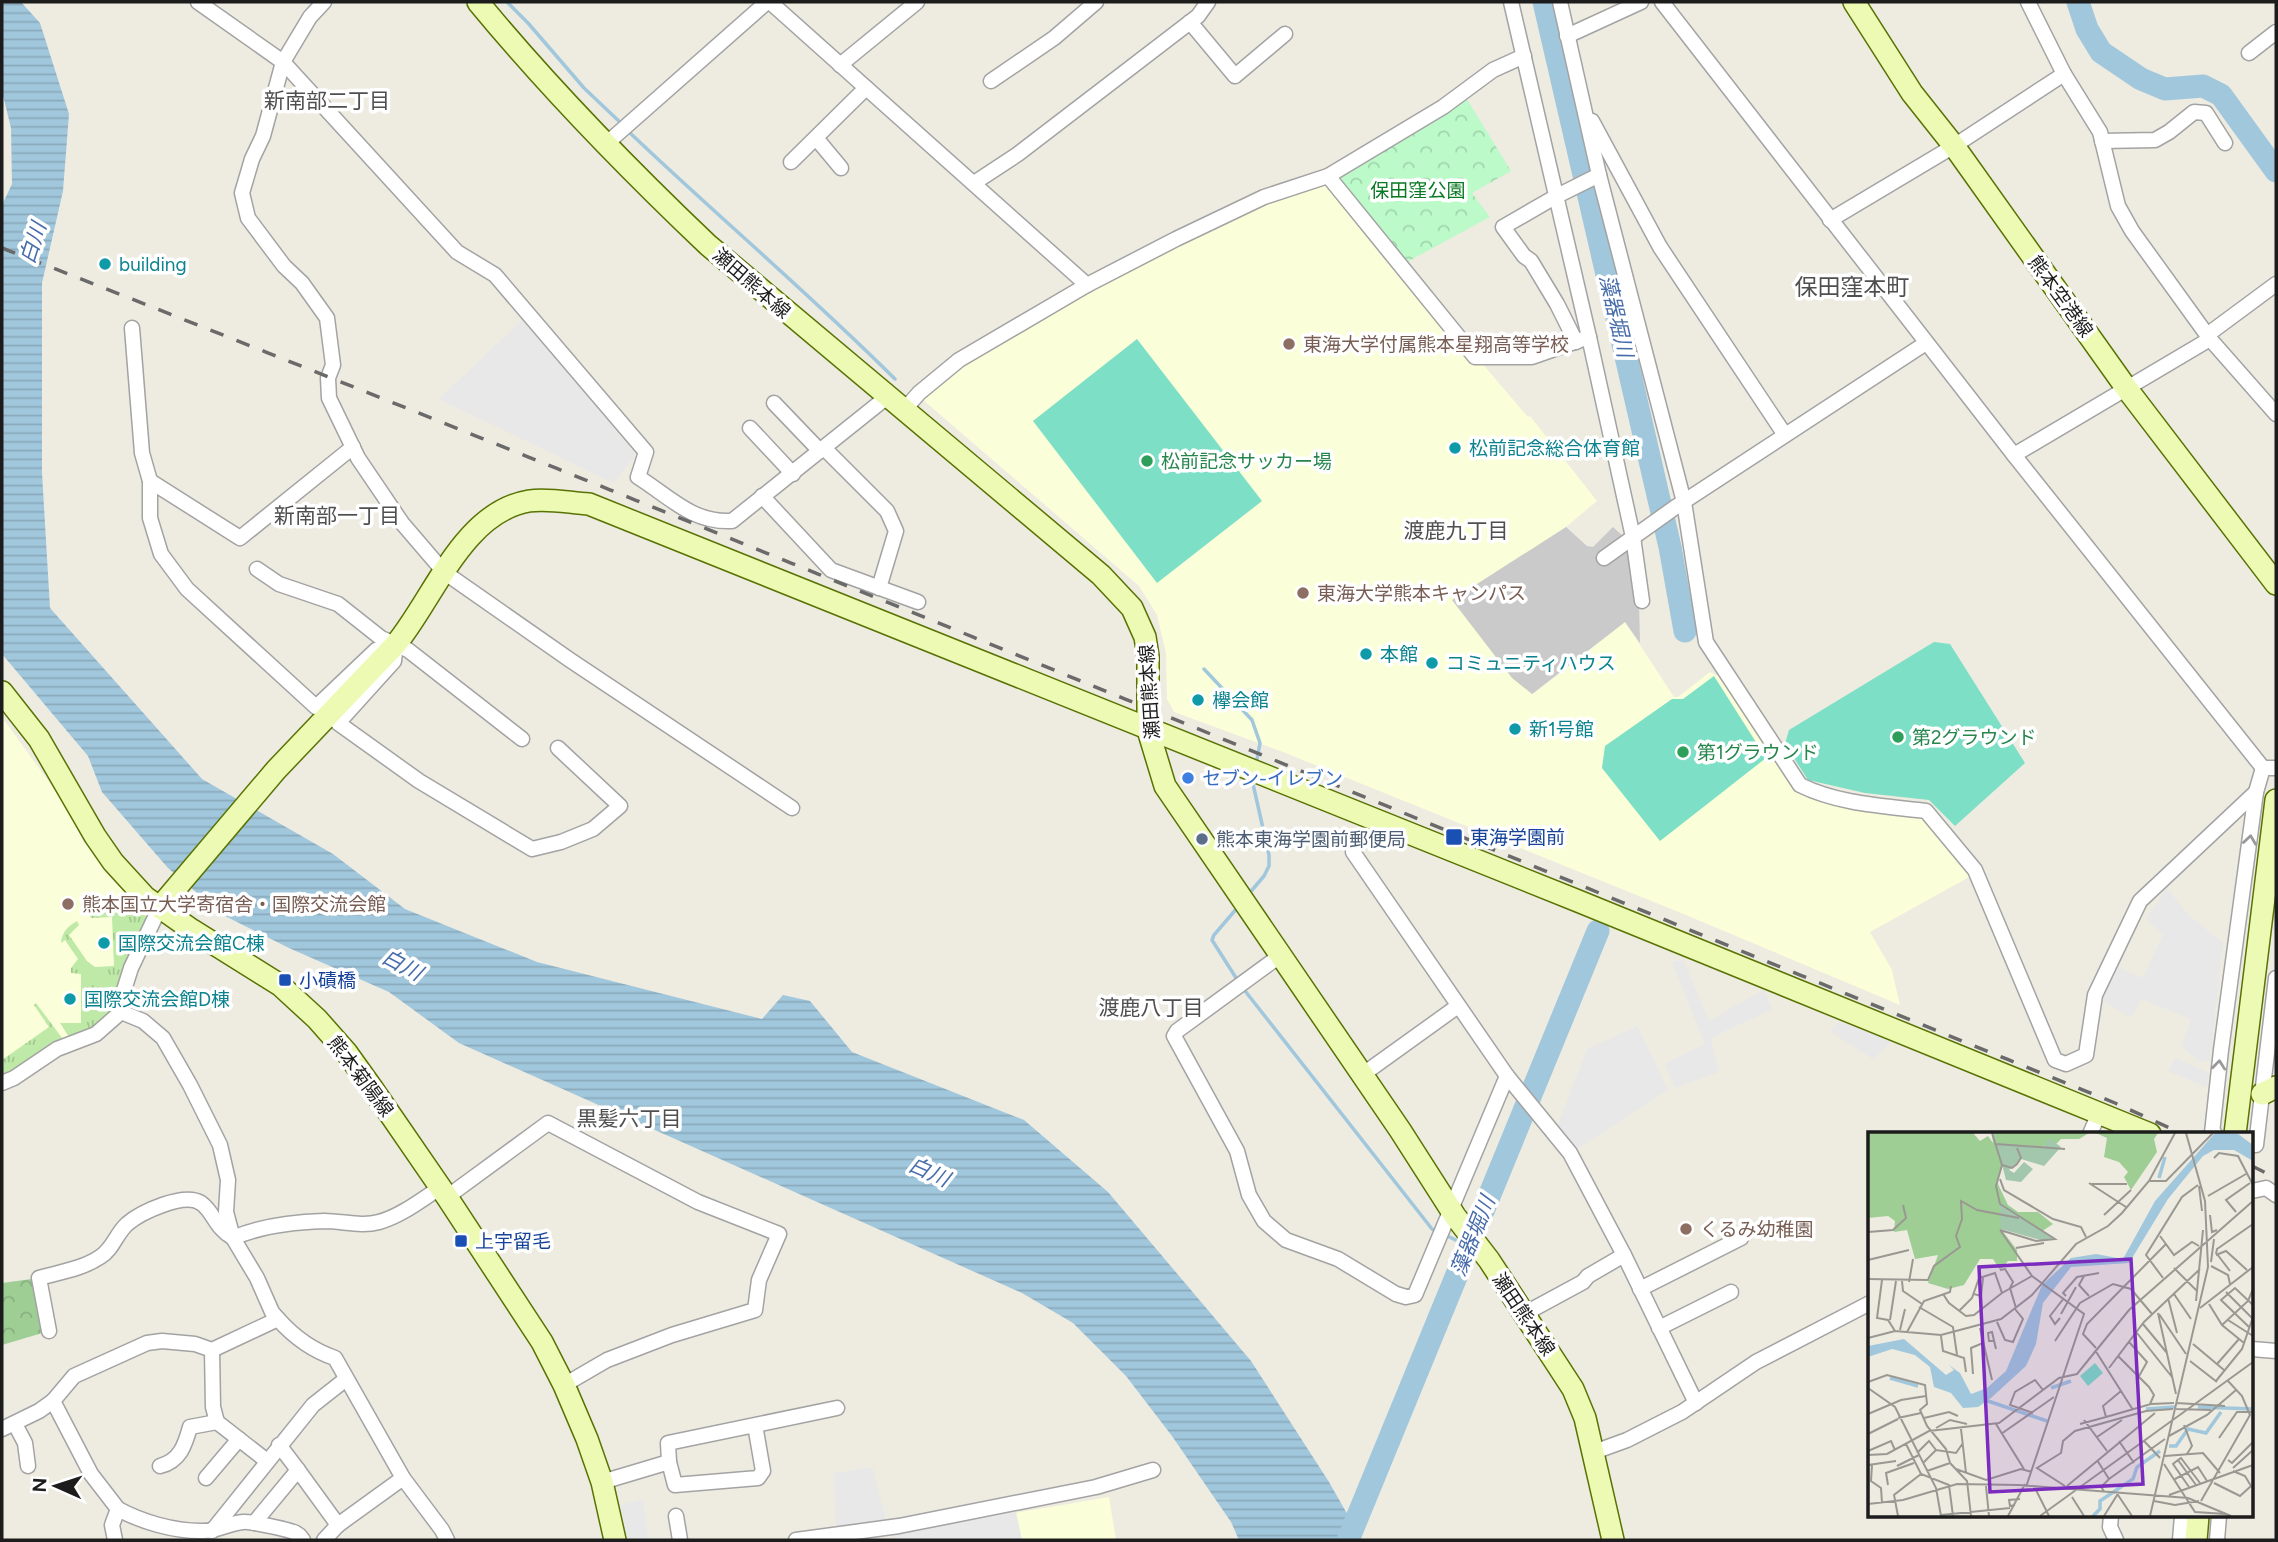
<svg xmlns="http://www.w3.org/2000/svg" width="2278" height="1542" font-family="Figtree,'Noto Sans JP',sans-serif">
	<defs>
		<pattern id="grass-tufts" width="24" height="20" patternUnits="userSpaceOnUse" patternTransform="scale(1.75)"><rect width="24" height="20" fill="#bee9a6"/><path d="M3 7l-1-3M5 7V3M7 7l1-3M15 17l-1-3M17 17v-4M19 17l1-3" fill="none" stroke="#a3c78e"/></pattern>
		<pattern id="forest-crowns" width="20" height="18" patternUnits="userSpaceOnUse" patternTransform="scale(1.75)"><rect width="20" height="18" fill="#9fce95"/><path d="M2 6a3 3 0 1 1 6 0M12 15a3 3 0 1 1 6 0" fill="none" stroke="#88b080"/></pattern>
		<pattern id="park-crowns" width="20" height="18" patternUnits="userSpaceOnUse" patternTransform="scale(1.75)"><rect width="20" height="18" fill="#bcfac9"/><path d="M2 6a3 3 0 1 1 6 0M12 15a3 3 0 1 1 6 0" fill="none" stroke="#a1d6ac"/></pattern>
		<pattern id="water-rules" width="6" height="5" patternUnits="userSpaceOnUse" patternTransform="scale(1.75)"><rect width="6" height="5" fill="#a1c7dc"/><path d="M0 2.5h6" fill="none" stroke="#8aaabc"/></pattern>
	</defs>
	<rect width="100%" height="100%" fill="#eeebe1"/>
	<g fill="#faffd9">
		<path d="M1326 181 1528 417 1530 416 1597 501 1566 527 1533 694 1625 622 1674 697H1678L1710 672 1720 677 1755 732 1794 785 1924 817 1971 876 1870 932 1892 970 1900 1005 1686 915 1283 752 1174 712 1167 699 1166 653 1157 615 1139 586 922 399 983 352 1045 312 1276 196Z"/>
		<path d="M2 717 65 804 83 841 109 876 154 922 115 1010 2 1078Z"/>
		<path d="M1109 1497 1116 1540H892L891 1534Z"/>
	</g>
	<path fill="#cacaca" d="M1566 527 1587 546 1593 547 1613 527 1625 538 1639 602 1640 643 1625 622 1532 694 1512 678 1452 600Z"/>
	<g fill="url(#grass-tufts)">
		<path d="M107 902 133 907 154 922 115 1010 104 1022 71 1040 60 1023H81V974L71 973V968L78 959 65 940 61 943C62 932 68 926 77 921L79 925 69 935 87 961 95 967 114 966 112 917 91 918 88 912 98 904Z"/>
		<path d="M36 1003 65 1042 10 1074H2V1060L49 1027 34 1005Z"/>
	</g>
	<path fill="url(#forest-crowns)" d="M39 1278 49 1331 2 1345V1283Z"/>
	<path fill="url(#park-crowns)" d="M1465 96 1511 171 1472 193 1490 217 1407 262 1341 183 1342 173Z"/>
	<g fill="#7ddfc6">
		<path d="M1137 339 1262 501 1157 583 1033 421Z"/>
		<path d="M1934 642 1950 644 2025 763 1955 826 1929 800 1865 793 1808 780 1785 744 1789 730Z"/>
		<path d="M1714 676 1766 758 1660 841 1602 768 1605 746 1672 699H1683Z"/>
	</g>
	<g fill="#e8e8e8">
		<path d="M523 319 636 455 613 483 439 399Z"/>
		<path d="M2167 888 2188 915 2223 943 2210 1061H2199L2182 1046 2191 1019 2141 999 2131 1018 2103 1000 2109 964 2143 978 2163 935 2147 918Z"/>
		<path d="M1683 960 1709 1021 1764 990 1772 1009 1711 1038 1718 1072 1675 1088 1665 1064 1705 1044 1672 962Z"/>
		<path d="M1841 1021 1891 1042 1873 1059 1830 1031Z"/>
		<path d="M1637 1026 1668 1090 1575 1150 1557 1128 1587 1049Z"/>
		<path d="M2175 1058 2209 1073 2206 1087 2168 1071Z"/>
		<path d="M872 1467 887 1523 836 1530 834 1473Z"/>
		<path d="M643 1499 648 1540H625L618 1506Z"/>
		<path d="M1016 1512 1022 1540H892L891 1534Z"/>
	</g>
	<path fill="url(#water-rules)" d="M2 2H21L40 23 69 114 63 191 42 283V473L50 608 202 779 333 854 405 909 537 962 762 1019 783 995 810 1001 852 1052 1024 1120 1108 1192 1251 1361 1329 1482 1362 1540H1239L1231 1522 1172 1436 1126 1376 1073 1323 1022 1293 459 1043 389 992 289 948 223 915 168 868 102 792 88 756 2 654V205L12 184 11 128 2 91Z"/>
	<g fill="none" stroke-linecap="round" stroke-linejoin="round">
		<g stroke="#a1c7dc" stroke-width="3.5">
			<path d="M507 2 528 23 584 88 623 125"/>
			<path d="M628 131C716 215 809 293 895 379"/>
			<path d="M1204 669 1252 720 1260 743 1256 765"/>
			<path d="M1247 896 1264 876 1269 866V855L1253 784 1254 780"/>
			<path d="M1238 907 1214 935 1212 940 1238 981"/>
			<path d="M1242 987 1432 1229 1438 1232"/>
			<path d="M1445 1235 1460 1242"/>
		</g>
		<g stroke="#a1c7dc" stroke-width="23">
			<path d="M1544 2 1670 547 1685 631"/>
			<path d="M2078 2 2087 29 2101 52 2141 79 2165 89 2203 86 2221 95 2276 171"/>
			<path d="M1348 1540 1598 931"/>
		</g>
		<defs>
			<g id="street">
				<path d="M198 2 283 62 457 252 495 275 646 452 638 477C670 497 692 523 732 521L887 397"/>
				<path d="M324 2 310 17 283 62 263 136 252 159 242 193 248 218 284 266 302 283 327 318 333 365 328 378 329 398 358 458 402 523 444 572 570 660 792 808"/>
				<path d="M770 2 1087 285"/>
				<path d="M1511 2 1589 337"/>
				<path d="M1560 2 1599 175 1684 502 1706 642 1800 785C1838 804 1884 806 1926 811L1975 870 2055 1060 2066 1064 2086 1055 2095 995 2140 901 2256 792"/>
				<path d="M1662 2 2014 455 2263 768"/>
				<path d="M2028 2 2064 74 2100 132 2118 206 2132 231 2210 339 2276 414"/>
				<path d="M1190 22 1235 76 1285 34"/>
				<path d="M1567 36 1641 2"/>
				<path d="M2249 53 2276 32"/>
				<path d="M840 65 917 2"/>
				<path d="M991 81 1054 38 1096 2"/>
				<path d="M1592 121 1660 247 1785 435"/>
				<path d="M816 138 841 168"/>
				<path d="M2102 141 2155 140 2169 132 2194 112 2206 113 2225 143"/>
				<path d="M606 144 767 2"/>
				<path d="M791 162 866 88"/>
				<path d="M1328 176 1475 357H1532L1589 337 1633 537 1642 601"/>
				<path d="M974 183 1018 154 1198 16 1208 2"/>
				<path d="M1830 220 1954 146 2064 74"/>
				<path d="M132 328 142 453 150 481V518L161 554 187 589 316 707 376 650 396 644 394 661 338 723 419 781 532 849 561 842 593 829 620 806 558 748"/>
				<path d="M2207 335 2276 284"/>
				<path d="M1576 342 1557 304 1531 261 1524 256 1503 227 1555 197 1599 175"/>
				<path d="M774 403 820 451"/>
				<path d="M904 410 919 393 959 360 1087 285 1176 239 1264 197 1328 176 1443 107 1493 70 1524 56"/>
				<path d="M750 428 793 474"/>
				<path d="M824 448 887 511 896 531 879 588"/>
				<path d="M2014 455 2210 339"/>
				<path d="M150 481 240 538 353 447"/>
				<path d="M762 496 831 570 918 602"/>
				<path d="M1604 558 1677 506 1926 343"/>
				<path d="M257 569 279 584 338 604 381 638 408 650 522 739"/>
				<path d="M1353 852 1507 1076 1570 1153 1624 1255 1696 1403"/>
				<path d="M1281 955 1177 1031 1174 1036 1237 1151 1249 1195 1264 1221 1286 1240 1338 1259 1396 1294 1406 1297 1415 1295 1507 1076"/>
				<path d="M121 1012 143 1021 163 1038 190 1085 220 1145 228 1180 226 1212 233 1238 257 1278 272 1312 278 1319"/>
				<path d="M1362 1075 1458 1006"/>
				<path d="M2 1083 14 1078 57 1049 96 1034 121 1012 124 990 131 968 160 907"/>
				<path d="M2090 1134 2099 1113"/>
				<path d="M2215 1134 2212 1133 2221 1050 2256 792 2263 768H2276"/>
				<path d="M2252 1144 2256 1145 2276 978"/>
				<path d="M2252 1191 2266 1188 2276 1195"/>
				<path d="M447 1197 548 1123 698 1202 779 1234 759 1280 755 1310 672 1335 607 1360 564 1385"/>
				<path d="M1640 1289 1741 1238"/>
				<path d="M1524 1314 1583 1282 1588 1276 1624 1255"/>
				<path d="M1659 1328 1731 1292"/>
				<path d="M49 1331 39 1278C60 1272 82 1269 100 1257 113 1249 116 1234 127 1224 141 1212 184 1192 201 1203 214 1212 215 1228 233 1238 260 1226 295 1222 324 1221 343 1221 361 1227 379 1222 401 1216 421 1200 441 1187"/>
				<path d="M2252 1349 2276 1351"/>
				<path d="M212 1350 213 1407 217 1422 267 1461"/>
				<path d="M15 1424 25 1443 28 1466"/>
				<path d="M755 1425 763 1471 758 1478 675 1485 669 1462 668 1443 837 1408"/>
				<path d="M2 1429 39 1411 53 1401"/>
				<path d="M279 1445 298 1470"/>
				<path d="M1594 1452 1627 1440 1682 1412 1756 1362 1870 1303"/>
				<path d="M160 1466C180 1461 185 1445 190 1427L217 1422"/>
				<path d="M206 1478 239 1439"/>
				<path d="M602 1482 669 1462"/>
				<path d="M118 1509C142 1522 173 1531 201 1531 217 1532 228 1523 243 1522 249 1521 291 1530 296 1533 300 1535 300 1536 303 1540"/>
				<path d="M676 1516 680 1540"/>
				<path d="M2111 1516 2110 1527 2116 1540"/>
				<path d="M254 1523 298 1470 338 1525 324 1540"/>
				<path d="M338 1525 403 1478"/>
				<path d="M212 1531 313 1405 346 1379"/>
				<path d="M115 1540 112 1525 118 1509 91 1474 53 1401 74 1376 147 1343 162 1341 195 1344 212 1350 278 1319C294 1337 311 1350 335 1358L403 1478 442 1530 447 1540"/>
				<path d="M796 1540 899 1526 1096 1487 1153 1470"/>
				<path d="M2180 1540 2182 1516"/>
				<path d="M2217 1540 2219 1516"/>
			</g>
			<g id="secondary">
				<path d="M478 2C549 88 627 168 708 245L1101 575 1132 608 1145 637 1148 656V730L1165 786 1400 1130 1455 1216 1489 1260 1573 1389 1585 1418 1613 1540"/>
				<path d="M1854 2 1912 93 1954 146 2127 389 2276 584"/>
				<path d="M2 692 39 739 95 836 113 862 145 897 192 930 280 985 317 1019 347 1053 372 1088 447 1197 542 1342 564 1385 587 1439 602 1482 615 1540"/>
				<path d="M160 907 276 770 396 644C434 598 463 512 529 501 549 498 570 503 589 504L1578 901 2150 1134"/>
				<path d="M2262 1094 2276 1087"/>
				<path d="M2235 1134 2276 800"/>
				<path d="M2196 1540 2198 1516"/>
			</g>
		</defs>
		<use href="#street" stroke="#a3a3a3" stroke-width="17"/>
		<use href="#secondary" stroke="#587303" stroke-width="24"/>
		<use href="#street" stroke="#fff" stroke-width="14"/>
		<use href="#secondary" stroke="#edfab3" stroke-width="21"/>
		<g stroke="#6a6a6a" stroke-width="3.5" stroke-dasharray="14 14" stroke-linecap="butt">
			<path d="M2 248C710 525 1411 818 2115 1103L2183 1134"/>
			<path d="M2252 1166 2276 1178"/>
		</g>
	</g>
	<defs><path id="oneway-chevron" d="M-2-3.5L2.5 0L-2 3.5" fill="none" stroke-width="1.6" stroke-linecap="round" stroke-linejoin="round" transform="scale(1.75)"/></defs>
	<g stroke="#999">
		<use href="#oneway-chevron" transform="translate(2250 840) rotate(-82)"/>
		<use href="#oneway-chevron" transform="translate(2219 1065) rotate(-84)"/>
	</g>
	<g fill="#0f9aa8" stroke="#fff" stroke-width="2.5">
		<circle cx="105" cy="264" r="7"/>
		<circle cx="1455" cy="448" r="7"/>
		<circle cx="1366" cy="654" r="7"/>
		<circle cx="1432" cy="663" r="7"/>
		<circle cx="1198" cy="700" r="7"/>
		<circle cx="1515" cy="729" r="7"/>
		<circle cx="104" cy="943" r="7"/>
		<circle cx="70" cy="999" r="7"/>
	</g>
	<g fill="#8d6e63" stroke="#fff" stroke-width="2.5">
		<circle cx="1289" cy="344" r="7"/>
		<circle cx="1303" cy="593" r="7"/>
		<circle cx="68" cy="904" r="7"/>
		<circle cx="1686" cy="1229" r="7"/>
	</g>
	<g fill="#2e9e5b" stroke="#fff" stroke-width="2.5">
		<circle cx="1147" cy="461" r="7"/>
		<circle cx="1898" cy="737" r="7"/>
		<circle cx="1683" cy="752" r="7"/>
	</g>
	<circle fill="#3f7fe0" stroke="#fff" stroke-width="2.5" cx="1188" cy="778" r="7"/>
	<g fill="#1a4fb4" stroke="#fff" stroke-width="2.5">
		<rect x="1445" y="828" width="18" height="18" rx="3.5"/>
		<rect x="278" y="973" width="14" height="14" rx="3.5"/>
		<rect x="454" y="1234" width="14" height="14" rx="3.5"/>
	</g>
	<circle fill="#5c6f8a" stroke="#fff" stroke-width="2.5" cx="1202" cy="839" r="7"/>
	<g text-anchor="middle" stroke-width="7" stroke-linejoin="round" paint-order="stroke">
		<g font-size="19" fill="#0a7a22" stroke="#fff">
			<text x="1418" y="197">保田窪公園</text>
		</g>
		<g font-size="19" fill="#0d838f" stroke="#fff" text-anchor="start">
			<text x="119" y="271">building</text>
			<text x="1469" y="455">松前記念総合体育館</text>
			<text x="1380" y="661">本館</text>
			<text x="1446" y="670">コミュニティハウス</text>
			<text x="1212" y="707">欅会館</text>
			<text x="1529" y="736">新1号館</text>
			<text x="118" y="950">国際交流会館C棟</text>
			<text x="84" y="1006">国際交流会館D棟</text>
		</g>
		<g font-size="19" fill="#1c1c1c" stroke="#fff">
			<text transform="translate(752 283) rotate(41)" y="7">瀬田熊本線</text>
			<text transform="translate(2061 296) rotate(54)" y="7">熊本空港線</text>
			<text transform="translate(1149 692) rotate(-94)" y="7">瀬田熊本線</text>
			<text transform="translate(361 1076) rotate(53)" y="7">熊本菊陽線</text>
			<text transform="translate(1524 1314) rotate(56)" y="7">瀬田熊本線</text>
		</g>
		<g font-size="19" fill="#785e54" stroke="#fff" text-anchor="start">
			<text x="1303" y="351">東海大学付属熊本星翔高等学校</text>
			<text x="1317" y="600">東海大学熊本キャンパス</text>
			<text x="82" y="911">熊本国立大学寄宿舎・国際交流会館</text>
			<text x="1700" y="1236">くるみ幼稚園</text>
		</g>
		<g font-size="19" fill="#27864d" stroke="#fff" text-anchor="start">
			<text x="1161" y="468">松前記念サッカー場</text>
			<text x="1912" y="744">第2グラウンド</text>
			<text x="1697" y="759">第1グラウンド</text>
		</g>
		<g font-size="19" fill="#366cbe" stroke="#fff" text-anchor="start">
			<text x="1202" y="785">セブン-イレブン</text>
		</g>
		<g font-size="19" fill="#164399" stroke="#fff" text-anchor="start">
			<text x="1470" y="844">東海学園前</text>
			<text x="299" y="987">小磧橋</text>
			<text x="475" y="1248">上宇留毛</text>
		</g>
		<g font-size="19" fill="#4e5e75" stroke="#fff" text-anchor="start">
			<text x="1216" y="846">熊本東海学園前郵便局</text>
		</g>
		<g font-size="21" fill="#4f4f4f" stroke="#fff">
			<text x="327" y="108">新南部二丁目</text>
			<text x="337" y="523">新南部一丁目</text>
			<text x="1456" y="538">渡鹿九丁目</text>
			<text x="1151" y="1015">渡鹿八丁目</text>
			<text x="629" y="1126">黒髪六丁目</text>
		</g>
		<g font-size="21" font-style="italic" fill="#486dac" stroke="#fff">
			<text transform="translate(33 243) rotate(-72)" y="7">白川</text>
			<text transform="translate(1616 316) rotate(77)" y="7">藻器堀川</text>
			<text transform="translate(402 965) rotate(28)" y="7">白川</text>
			<text transform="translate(929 1172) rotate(24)" y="7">白川</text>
			<text transform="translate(1473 1236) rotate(-68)" y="7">藻器堀川</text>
		</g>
		<g font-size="23" fill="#4f4f4f" stroke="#fff">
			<text x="1852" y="295">保田窪本町</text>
		</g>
	</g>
	<g transform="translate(1868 1132)">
		<rect width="385" height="385" fill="#eeebe1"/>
		<path d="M0 1H105L112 9 120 4 125 11 124 1H221L211 7H193L187 13 150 16 134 33 129 50 140 73 150 80H170L185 92 173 100 133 97 149 118V129H140L132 138 125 127H112L96 153 80 157 60 151 70 123 47 127 39 98 26 100 27 89 20 84 0 86ZM228 1H290L286 7 289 20 263 58 256 45 260 40 251 30 236 25 239 6Z" fill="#9fce95"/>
		<path d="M181 6 193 15 176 34 153 27 141 38 146 41 156 30 165 37 153 50 138 48 129 13 177 14ZM131 69 186 107 176 109 133 97Z" fill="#a2c7ac"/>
		<path d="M227 231 235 241 220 254 212 244Z" fill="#7ddfc6"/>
		<path d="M347 1 370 2 385 13V29L366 18H346L335 24 300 67 261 131 203 135 175 171 168 212 158 234 123 266 110 275 95 276 83 261 66 255 62 235 47 223 24 217 0 225V214L36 207 78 243 86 238 81 233 92 241 103 262 119 256 138 239 174 153 203 126 228 122 255 127 287 69Z" fill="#a1c7dc"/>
		<path fill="none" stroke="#a1c7dc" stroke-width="3.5" d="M291 46 297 25M22 246 50 254M183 256 203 249M117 268 179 289M330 275 385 277M278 277 307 275M301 314H308L320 297 338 301 353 280M225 384 232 377V369L265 347 269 335 292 319"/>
		<path fill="none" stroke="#9a9892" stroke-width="2" d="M124 1 134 33 128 54 132 72 187 107 168 109 132 98M128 12 197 17M346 26 351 21 370 24 385 53M134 33 144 36 149 32 153 26 149 16M132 47 136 58 185 87 213 95 218 105M282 49H298L345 1M221 51 258 75M222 52H259M331 54 334 79M340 64 378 42M368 80 358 68 382 51M236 83 263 58M342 83 344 100 349 98M132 98 164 144 216 182 158 355M0 100 25 98 38 86 35 73M292 104 306 123 324 110 331 114M148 116 176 111M348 122 349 117 385 92M349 122 362 139M348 123 358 119 379 138M0 128 41 118M343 130 346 107M343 134 360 143 362 152M306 136 329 159M132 138 137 137 145 150 142 156 148 176M216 144 211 153 221 164M295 146 278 123 314 65 330 53M0 147 60 148 66 134 92 115 88 104 94 87 93 69 109 78 151 86M14 148 9 186 20 188 27 199M34 149 35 159 54 172M41 150 45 127M358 160 384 186M134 161 164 144M75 162 81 171 98 184 106 183 134 161 127 141 111 146 104 166 91 179M106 162 113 164 115 146M306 162 323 187M198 164 195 161 209 145 231 141M300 166 309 201M328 169 335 98M341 172 354 193 376 211M51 175 85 195 89 223M332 176 385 135M290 181 308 262M193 182 208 155M291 182 318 222M192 186 187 192 182 184 196 166M22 188 28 149M360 188 385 204M129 190 137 208 145 210 155 187 147 177M275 192 299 221M354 193 380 169 385 157M381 195 353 168 367 156 385 173M112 196 124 248M32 198 37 177M39 200 56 169 82 160 83 154M269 201 304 245M73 204 75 219 96 226 98 240M0 206 27 199 73 203 133 187 164 163 208 112 240 94 254 81 281 49 307 1M126 209H121L120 201 124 200 128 217M187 209 212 171 245 152 263 157 284 182M261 210 279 230 270 246M325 212 356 238M228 216 215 202 219 192 298 112M227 218 265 278M250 224 281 255 286 263 282 272M322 229 349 250M349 232 371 207M241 236 276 190 332 137M105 242 103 216 115 211M348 249 374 217 385 185M0 250 19 243 57 253 59 272 52 278 59 294 78 317 82 331M0 256 27 275 68 356 73 384M309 271 357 274M308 277 343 278M165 281 142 273 147 260 167 248 175 258M0 282 33 268 58 264M238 285 283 272 306 271M30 286 53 281M56 286 81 280 90 284M216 288 239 319M128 292 156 337M212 292 238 285 235 274 253 259M316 293 324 314 319 322M68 296 82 288 99 292M93 297 98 341M0 302 30 287M133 302 186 265M301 304 339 283 368 258M229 305 254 288M351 306 369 280H385M251 309 266 331M276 309 292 326M38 312 53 342 81 353 85 384M0 319 23 309 27 318M49 321 61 309 68 318M0 323 19 322 61 299 131 291 191 246 209 242 261 178 385 69M297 324 335 321 352 341M229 328 241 347M310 328 305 332 321 355M360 328 364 331 385 310M55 331 68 318 88 321 95 311M296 332 327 380 358 382M0 333 28 329M4 333 3 349 13 356 14 371M29 334 51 323M365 336 385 318M88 337 118 348 153 337 164 340M59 339 82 331 99 349 103 384M307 347 330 335 339 349M346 351 372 364 383 354 377 344 365 339M20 353 18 341 46 331M328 353 310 328 313 326 332 351M118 354 121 384M197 354 169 336 193 321 195 309 207 299 278 279 305 277M199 354 287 281M167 356 181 384M236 359 233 355 241 347 297 307M250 363 264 384M301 363 385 333M204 365 216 384M286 369 307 373 331 369M333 369 382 283 374 264 360 249M0 372 35 368 89 352 151 353 320 366 363 384M147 373 142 374 141 368 152 367M73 383 142 376M30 384 26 363 53 342M140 384 157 352M172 384 385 230M236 384 251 360M282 384 340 135 337 69 318 1"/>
		<path fill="#7b2cbf" fill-opacity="0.15" stroke="#7b2cbf" stroke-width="3.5" d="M263 127 275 352 122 360 111 135Z"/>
		<rect width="385" height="385" fill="none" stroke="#1c1c1c" stroke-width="3.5"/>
	</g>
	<rect width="2278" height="1542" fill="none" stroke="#1c1c1c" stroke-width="7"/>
	<g transform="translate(56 1486) rotate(273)" stroke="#ffffff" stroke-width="5" paint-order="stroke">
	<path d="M0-5L12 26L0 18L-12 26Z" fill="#1c1c1c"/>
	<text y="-10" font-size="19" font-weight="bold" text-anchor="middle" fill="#1c1c1c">N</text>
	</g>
</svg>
